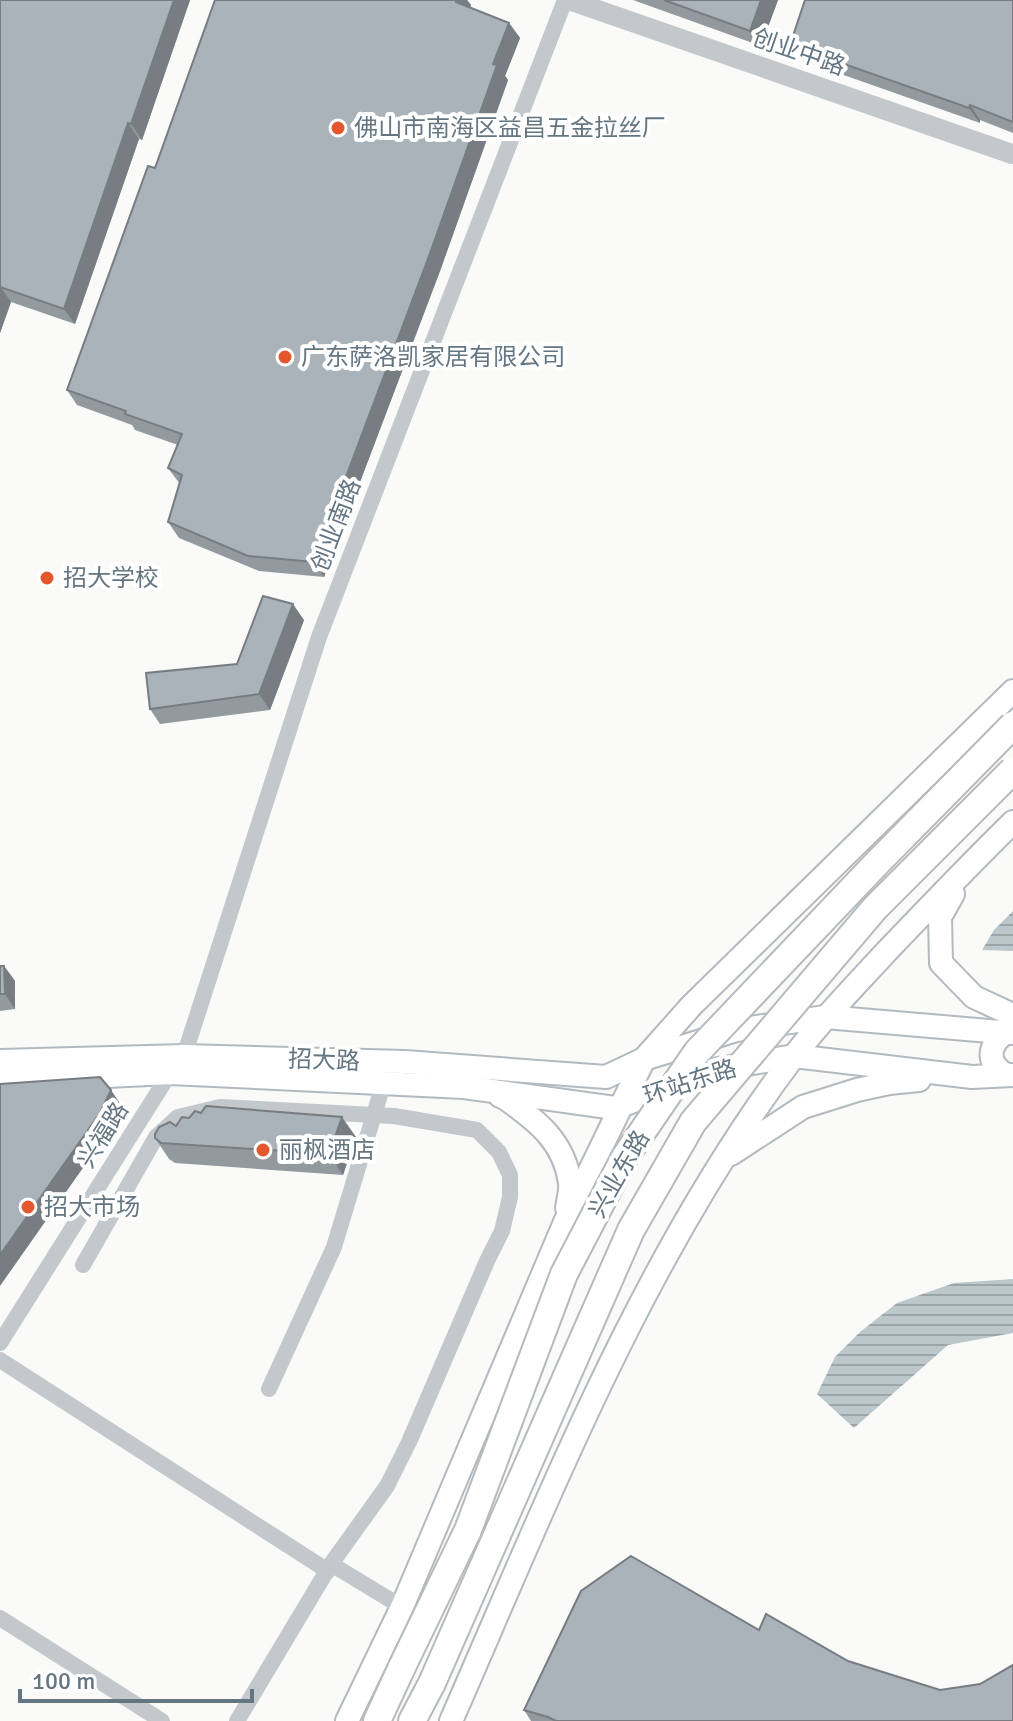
<svg xmlns="http://www.w3.org/2000/svg" width="1013" height="1721" font-family="Signika,'Noto Sans SC',sans-serif">
	<defs>
		<pattern id="water-rules" width="6" height="5" patternUnits="userSpaceOnUse" patternTransform="scale(2)"><rect width="6" height="5" fill="#bbc7cb"/><path d="M0 2.5h6" fill="none" stroke="#9ca6aa"/></pattern>
	</defs>
	<rect width="100%" height="100%" fill="#fafaf8"/>
	<g fill="url(#water-rules)">
		<path d="M1013 911V951L982 950 994 930Z"/>
		<path d="M1013 1279V1333L948 1345 854 1428 817 1394 835 1357 860 1332 897 1303 954 1283Z"/>
	</g>
	<g fill="none" stroke-linecap="round" stroke-linejoin="round">
		<defs>
			<g id="secondary">
				<path d="M953 894 940 917 941 963 974 997 1013 1015"/>
				<path d="M0 1061 184 1056 405 1062 606 1077 644 1059 736 1030 825 1017 1013 1033"/>
				<path d="M1006 1075C1001 1072 998 1070 995 1065 986 1053 996 1036 1009 1032"/>
				<path d="M0 1081 170 1073 464 1087 615 1108 718 1069 794 1056 972 1077 1013 1075"/>
				<path d="M500 1096 505 1098C537 1121 564 1141 570 1183 571 1191 568 1200 567 1208"/>
				<path d="M731 1154 803 1107 857 1090 889 1083 919 1080"/>
				<path d="M347 1721 402 1607 565 1222 644 1059 692 1005 1013 691"/>
				<path d="M451 1721C551 1493 643 1256 794 1056 822 1019 855 986 886 952 928 908 970 864 1013 822"/>
			</g>
			<g id="primary">
				<path d="M377 1721 402 1667"/>
				<path d="M412 1721 432 1683"/>
			</g>
		</defs>
		<use href="#secondary" stroke="#b3babf" stroke-width="26"/>
		<use href="#primary" stroke="#b5babe" stroke-width="30"/>
		<g stroke="#c3c8cc" stroke-width="16">
			<path d="M83 1265 156 1137 178 1117 220 1107 394 1116 477 1130 499 1152 510 1175V1197L502 1231 487 1261 409 1442 387 1486 331 1564"/>
			<path d="M0 1343 170 1073 184 1056 319 637 565 0"/>
			<path d="M0 1360 328 1571"/>
			<path d="M269 1389 334 1247 386 1075"/>
			<path d="M0 1618 162 1721"/>
			<path d="M237 1721 331 1564 402 1607"/>
		</g>
		<path stroke="#c3c8cc" stroke-width="20" d="M569 0 1012 154"/>
		<use href="#secondary" stroke="#fff" stroke-width="22"/>
		<use href="#primary" stroke="#fff" stroke-width="26"/>
		<defs>
			<g id="primary-bridge">
				<path d="M402 1667 468 1530 564 1274 625 1157 697 1052 878 862 1013 725"/>
				<path d="M432 1683 631 1230 693 1122 875 908 1013 770"/>
			</g>
		</defs>
		<use href="#primary-bridge" stroke="#b5babe" stroke-width="30" stroke-linecap="butt"/>
		<use href="#primary-bridge" stroke="#fff" stroke-width="26"/>
	</g>
	<g fill="#929a9f">
		<path d="M0 0H190L142 140 139 139 75 324 11 302 0 333Z"/>
		<path d="M215 0H467L471 5 470 8 509 23 520 38 505 76 508 80 440 271 324 577 259 571 179 538 168 522 180 484 168 468 178 445 135 430 132 425 77 405 67 390 155 168Z"/>
		<path d="M633 0H778L761 46Z"/>
		<path d="M1013 0V133L980 120V123L801 60 790 45Z"/>
		<path d="M304 620 270 710 160 724 150 709 237 664Z"/>
		<path d="M0 966H4L15 981V1009L0 1011Z"/>
		<path d="M201 1113 356 1137 343 1175 175 1163 169 1159 155 1138 189 1118Z"/>
		<path d="M759 1630 848 1661 1013 1721H531L524 1710Z"/>
	</g>
	<g fill="#777d82">
		<path d="M174 0H190L142 140 131 124Z"/>
		<path d="M456 0H467L471 5 466 18 456 2Z"/>
		<path d="M761 0H778L761 46 750 31Z"/>
		<path d="M509 23 520 38 505 76 508 80 440 271 324 577 314 562Z"/>
		<path d="M970 105 980 120V123L969 108Z"/>
		<path d="M128 123 139 139 75 324 64 309Z"/>
		<path d="M0 286 11 302 0 333Z"/>
		<path d="M293 604 304 620 270 710 259 694Z"/>
		<path d="M4 966 15 981V1009L5 994Z"/>
		<path d="M111 1090 121 1105 111 1128 0 1286V1255Z"/>
		<path d="M342 1117 356 1137 343 1175 329 1154Z"/>
	</g>
	<g fill="#aab3b9" stroke="#777d82" stroke-width="2">
		<path d="M0 0H174L131 124 128 123 64 309 0 287Z"/>
		<path d="M215 0H456V2L509 23 493 64 497 65 429 256 314 562 248 556 168 522 182 475 168 468 182 434 125 414 126 411 67 390 148 166 155 168Z"/>
		<path d="M664 0H761L750 31Z"/>
		<path d="M805 0H1013V122L970 105 969 108 790 45Z"/>
		<path d="M263 596 293 604 259 694 150 709 146 673 237 664Z"/>
		<path d="M0 966H4L5 994H0Z"/>
		<path d="M100 1077 111 1090 100 1113 0 1255V1084Z"/>
		<path d="M206 1106 342 1117 329 1154 161 1143 155 1138V1134L159 1127 170 1122 176 1126 182 1117 189 1118 195 1111 201 1113Z"/>
		<path d="M631 1556 759 1630 766 1614 848 1661 940 1690 980 1684 1013 1665V1721H556L548 1717 524 1710 581 1591Z"/>
	</g>
	<g fill="#e4572e" stroke="#fff" stroke-width="3">
		<circle cx="338" cy="128" r="8"/>
		<circle cx="285" cy="357" r="8"/>
		<circle cx="47" cy="578" r="8"/>
		<circle cx="263" cy="1150" r="8"/>
		<circle cx="28" cy="1207" r="8"/>
	</g>
	<g text-anchor="middle" stroke-width="8" stroke-linejoin="round" paint-order="stroke">
		<g font-size="24" fill="#657683" stroke="#fff">
			<text transform="translate(799 52) rotate(19)" y="8">创业中路</text>
			<text transform="translate(336 525) rotate(-69)" y="8">创业南路</text>
			<text transform="translate(324 1060) rotate(2)" y="8">招大路</text>
			<text transform="translate(690 1082) rotate(-18)" y="8">环站东路</text>
			<text transform="translate(103 1135) rotate(-58)" y="8">兴福路</text>
			<text transform="translate(619 1174) rotate(-60)" y="8">兴业东路</text>
		</g>
		<g font-size="24" fill="#657683" stroke="#fff" text-anchor="start">
			<text x="354" y="136">佛山市南海区益昌五金拉丝厂</text>
			<text x="301" y="365">广东萨洛凯家居有限公司</text>
			<text x="63" y="586">招大学校</text>
			<text x="279" y="1158">丽枫酒店</text>
			<text x="44" y="1215">招大市场</text>
		</g>
	</g>
	<path d="M20 1689v12h232v-12" fill="none" stroke="#657683" stroke-width="4"/>
	<text x="32" y="1689" font-size="24" fill="#657683" stroke="#ffffff" stroke-width="6" paint-order="stroke">100 m</text>
</svg>
